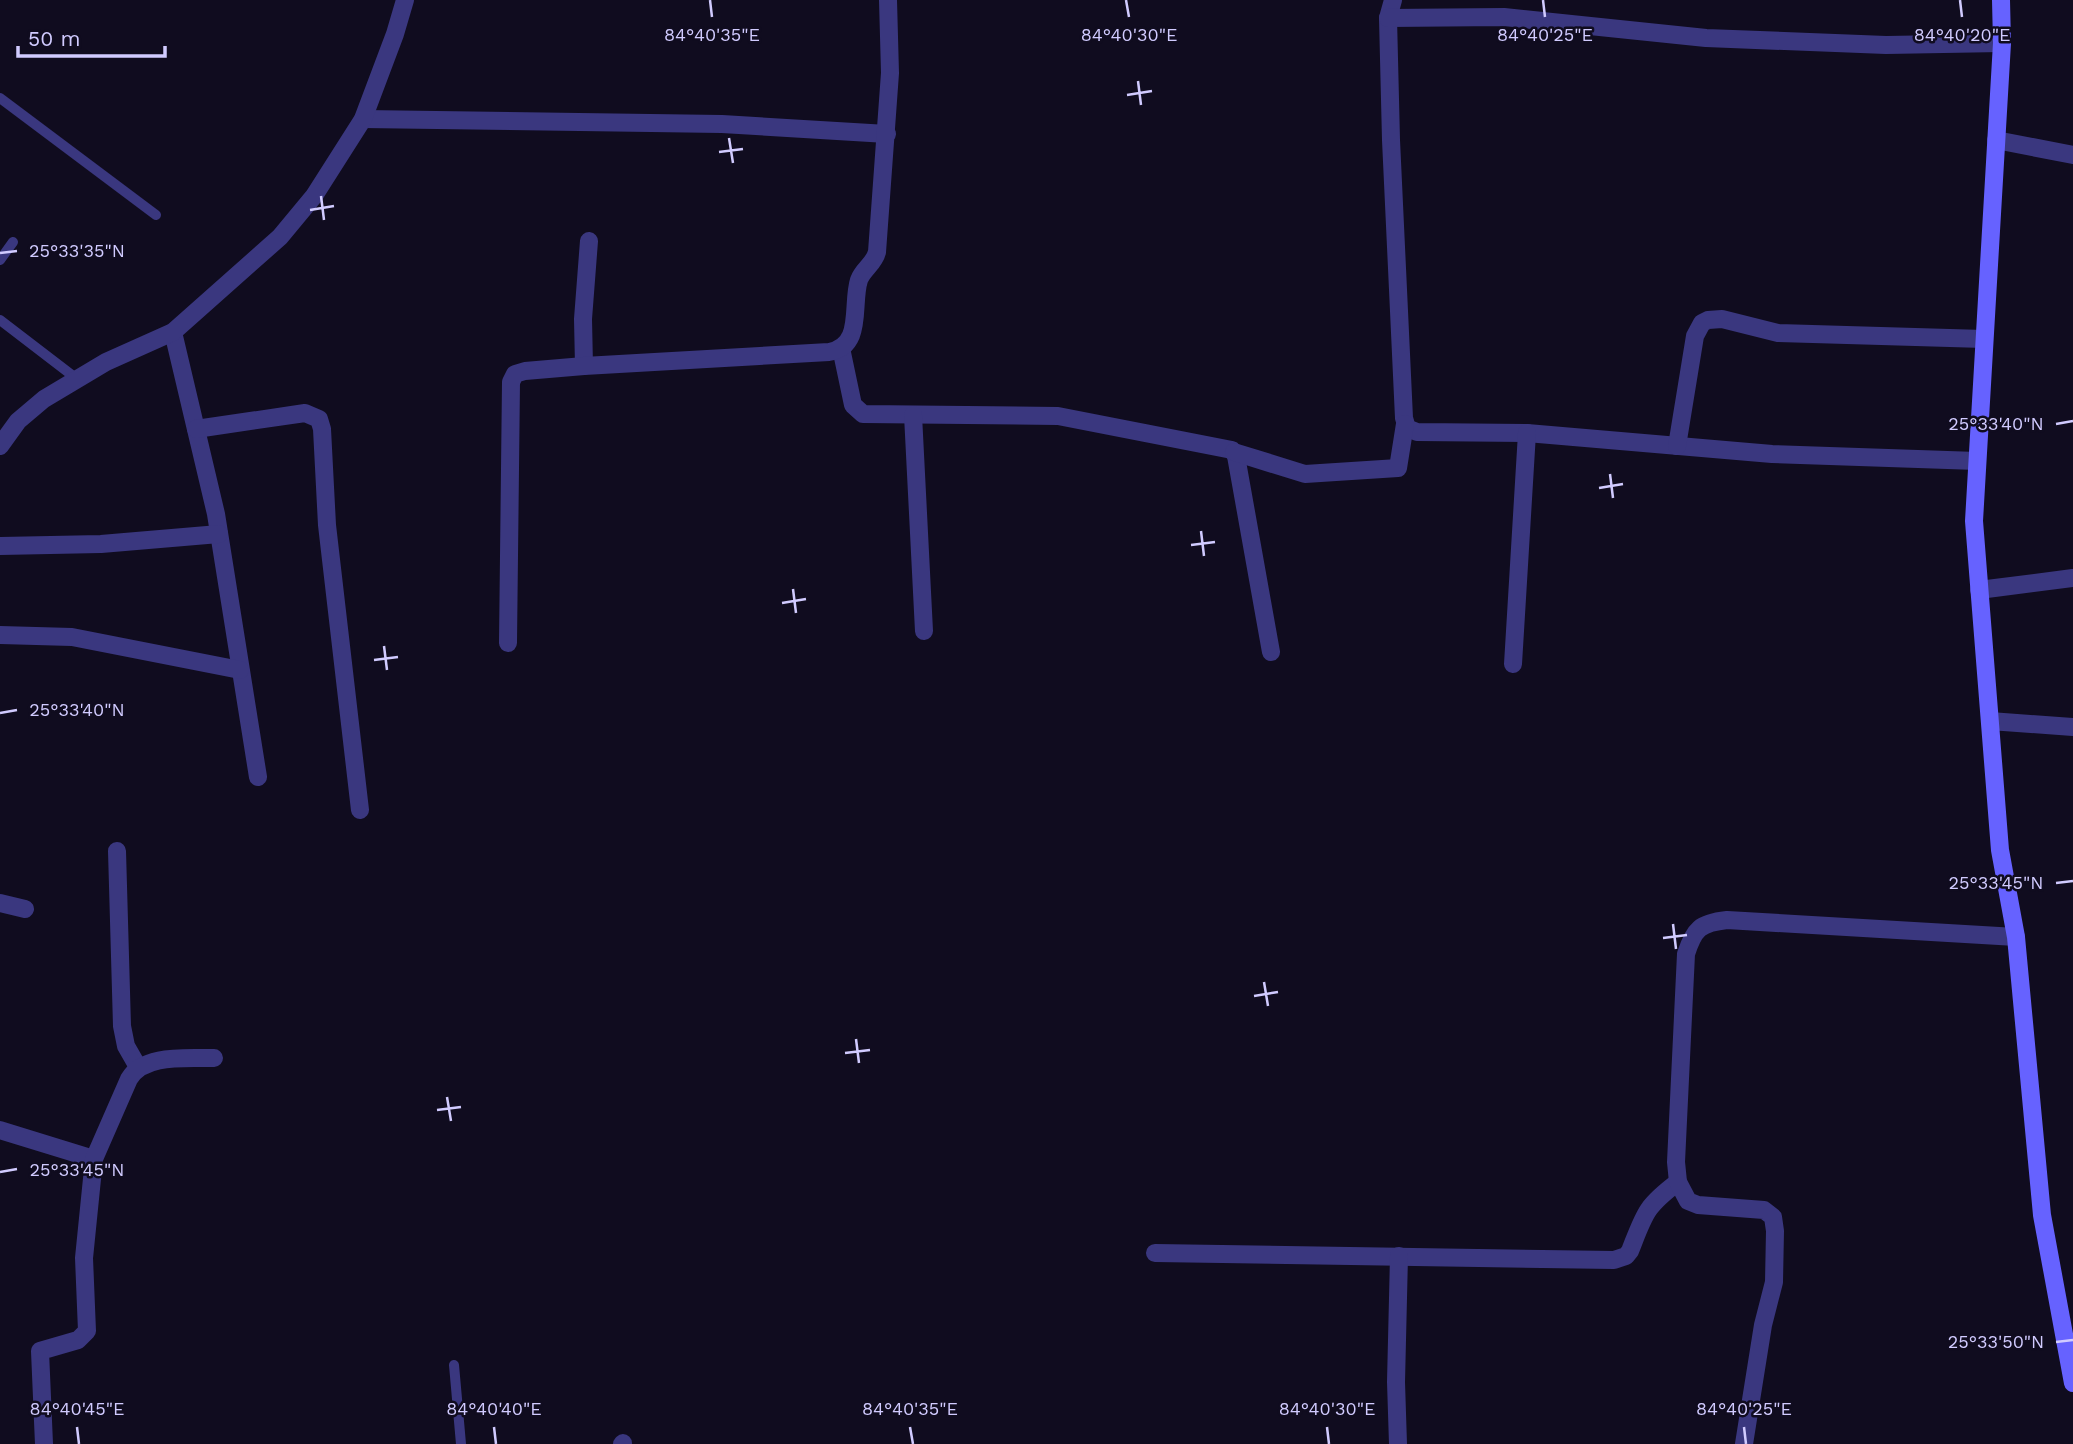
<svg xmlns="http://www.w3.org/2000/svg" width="2073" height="1444" font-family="'Work Sans',sans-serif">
	<rect width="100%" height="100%" fill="#100c1f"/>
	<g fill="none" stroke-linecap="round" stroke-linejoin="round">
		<g stroke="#3a377f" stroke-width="10">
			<path d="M0 98 156 215"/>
			<path d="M0 260 13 242"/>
			<path d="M0 320 77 379"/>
			<path d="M454 1365 461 1444"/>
		</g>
		<g stroke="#3a377f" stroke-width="18">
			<path d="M1393 0 1388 18 1391 140 1404 418 1407 428 1417 432 1527 433 1772 454 1977 461"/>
			<path d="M1388 18 1504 17 1706 38 1886 45 2002 43"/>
			<path d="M363 119 722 124 887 134"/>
			<path d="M1996 140 2073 155"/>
			<path d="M173 332 216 514 258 777"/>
			<path d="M841 348 853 405 863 414 1058 416 1232 450 1236 456 1271 652"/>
			<path d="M584 366 583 319 589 241"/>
			<path d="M913 415 924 631"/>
			<path d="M196 429 305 413 319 419 322 429 327 525 360 810"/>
			<path d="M0 446 18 421 44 399 106 362 173 332 280 237 314 196 363 119 395 34 405 0"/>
			<path d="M1677 446 1695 336 1702 323 1708 320 1722 319 1778 333 1984 339"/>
			<path d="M1234 452 1305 474 1398 468 1405 424"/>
			<path d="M0 546 101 544 219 534"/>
			<path d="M1979 590 2073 578"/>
			<path d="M0 635 72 637 240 670"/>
			<path d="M508 643 511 382 515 374 525 371 584 366 829 352C864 346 851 305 859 280 863 269 874 264 877 252L890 73 888 0"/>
			<path d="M1513 664 1527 433"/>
			<path d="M1990 721 2073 727"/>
			<path d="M117 851 122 1026 126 1046 138 1067"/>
			<path d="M0 903 25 909"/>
			<path d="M0 1130 94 1159"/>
			<path d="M1155 1253 1614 1260 1626 1256 1630 1251C1645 1213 1645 1207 1678 1182"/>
			<path d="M44 1444 40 1351 78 1340 87 1331 84 1258 94 1159 129 1079C144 1053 188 1059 214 1058"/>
			<path d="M622 1444 623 1443"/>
			<path d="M1398 1444 1396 1382 1399 1256"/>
			<path d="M1744 1444 1763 1325 1774 1282 1775 1231 1773 1217 1764 1210 1698 1205 1688 1201 1678 1182 1676 1162 1686 954C1694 929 1700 923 1727 920L2016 937"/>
		</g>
		<path stroke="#6662ff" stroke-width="18" d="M2001 0 2002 43 1974 521 2000 850 2016 937 2042 1215 2073 1383"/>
	</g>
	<path fill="none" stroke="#d1cbff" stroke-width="2.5" d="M710 0 712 17M1126 0 1129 17M1543 0 1545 17M1960 0 1962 17M1138 81 1141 105M1127 95 1152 91M729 138 733 163M719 152 743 149M321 196 324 220M310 210 334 206M0 253 17 251M2056 424 2073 421M1610 474 1613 498M1599 488 1623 484M1201 531 1204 556M1191 545 1215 542M793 589 796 613M782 603 806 599M384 646 387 670M374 660 398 657M0 713 17 710M2056 883 2073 881M1673 924 1676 949M1663 938 1687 935M1264 982 1268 1006M1254 996 1278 992M856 1039 859 1063M845 1053 870 1050M447 1097 451 1121M437 1110 461 1107M0 1172 17 1169M2056 1342 2073 1340M77 1427 79 1444M494 1427 496 1444M910 1427 913 1444M1327 1427 1329 1444M1744 1427 1746 1444"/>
	<g font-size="18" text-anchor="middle" fill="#d1cbff" stroke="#100c1f" stroke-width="5" stroke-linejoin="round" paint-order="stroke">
		<text x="712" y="41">84°40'35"E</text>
		<text x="1129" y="41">84°40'30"E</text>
		<text x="1545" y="41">84°40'25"E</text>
		<text x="1962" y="41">84°40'20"E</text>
		<text x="77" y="257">25°33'35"N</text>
		<text x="1996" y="430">25°33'40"N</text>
		<text x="77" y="716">25°33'40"N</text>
		<text x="1996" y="889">25°33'45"N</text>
		<text x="77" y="1176">25°33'45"N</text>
		<text x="1996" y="1348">25°33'50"N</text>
		<text x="77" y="1415">84°40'45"E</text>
		<text x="494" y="1415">84°40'40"E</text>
		<text x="910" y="1415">84°40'35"E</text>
		<text x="1327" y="1415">84°40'30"E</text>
		<text x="1744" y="1415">84°40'25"E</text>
	</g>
	<path d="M18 46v10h147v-10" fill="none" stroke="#d1cbff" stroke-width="3.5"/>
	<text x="28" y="46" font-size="21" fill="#d1cbff" stroke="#100c1f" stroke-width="5" paint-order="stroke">50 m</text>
</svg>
